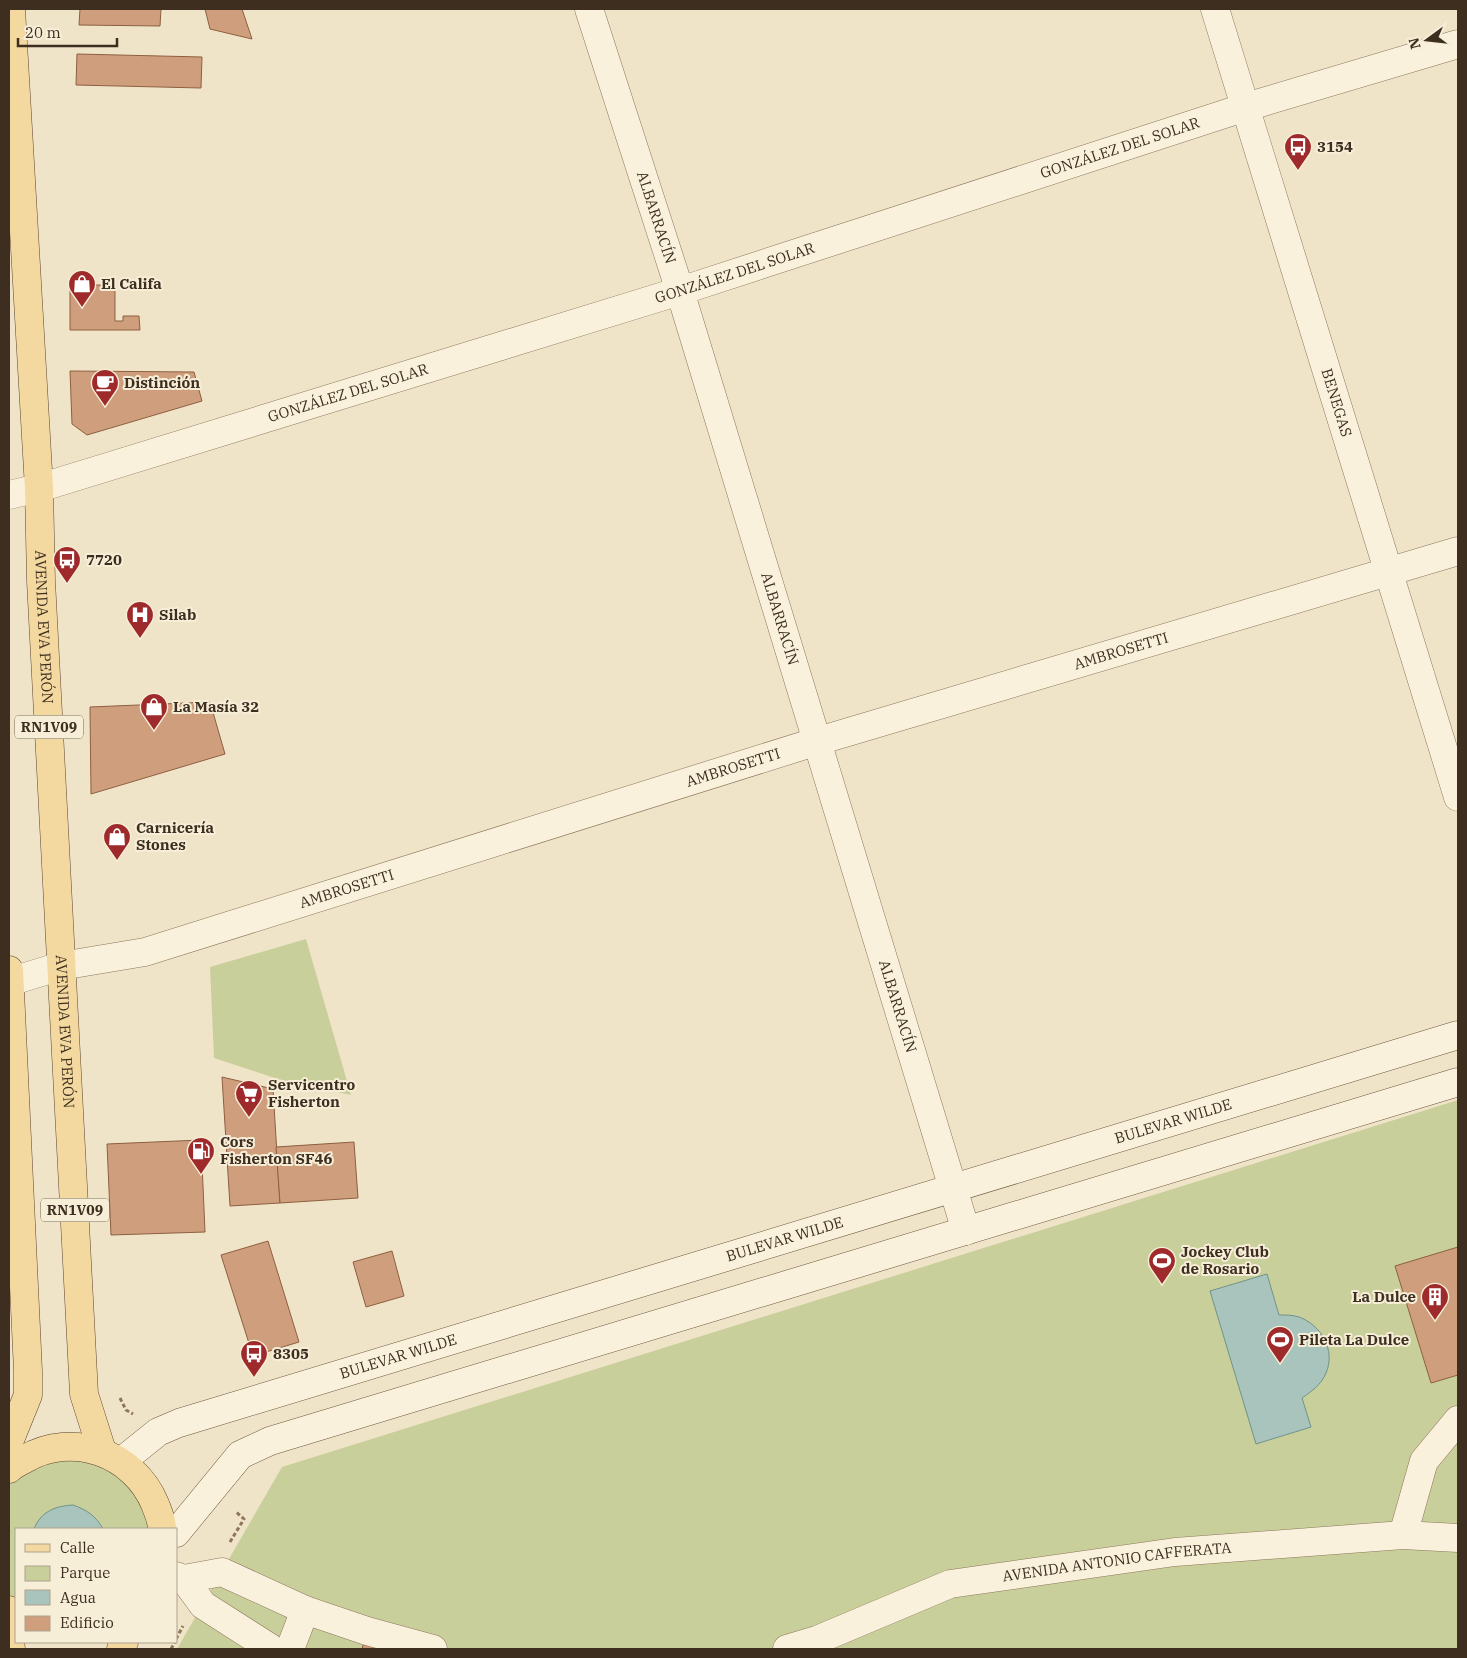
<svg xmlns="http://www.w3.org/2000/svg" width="1467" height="1658" font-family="'IBM Plex Serif',serif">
	<rect width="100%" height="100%" fill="#f0e4c8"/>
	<g fill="#c9cf9b">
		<path d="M306 939 351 1095 278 1079 214 1058 210 967Z"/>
		<path d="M1458 1100V1649H177L282 1467Z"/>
		<path d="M102 1451 162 1529H16V1615L9 1610V1469Z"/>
	</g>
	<g fill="#a9c4bc" stroke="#6f938a">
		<path d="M1267 1274 1279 1315C1286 1315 1293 1315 1299 1317 1321 1325 1336 1350 1326 1373 1321 1385 1312 1391 1302 1398L1311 1427 1256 1444 1210 1291Z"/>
		<path d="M73 1505C87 1510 96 1516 103 1529H34C41 1511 56 1506 73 1505Z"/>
	</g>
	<g fill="#cf9f7d" stroke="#8d5f41">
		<path d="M80 9H161L160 26 79 25Z"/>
		<path d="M205 9H242L252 39 210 29Z"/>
		<path d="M77 54 202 57 201 88 76 85Z"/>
		<path d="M70 285H115V321H123V316H139L140 330H70Z"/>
		<path d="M70 371 194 372 202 401 87 435 72 424Z"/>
		<path d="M210 702 225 754 91 794 90 707Z"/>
		<path d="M222 1077 273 1089 280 1203 230 1206Z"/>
		<path d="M201 1140 205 1232 111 1235 107 1144Z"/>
		<path d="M354 1142 358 1198 280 1203 276 1147Z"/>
		<path d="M268 1241 299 1342 253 1356 221 1255Z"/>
		<path d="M1458 1247V1375L1431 1383 1395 1266Z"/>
		<path d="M392 1251 404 1296 366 1307 353 1262Z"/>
		<path d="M364 1642 399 1649H362Z"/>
	</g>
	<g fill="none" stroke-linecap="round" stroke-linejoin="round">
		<defs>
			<g id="minor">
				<path id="s1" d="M589 9 680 291 966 1231"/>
				<path id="s2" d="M1215 9 1458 797"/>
				<path id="s3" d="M9 495 39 488 680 291 1246 107 1458 44"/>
				<path id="s4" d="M9 982 61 966 145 952 818 741 1458 551"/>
				<path d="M1403 1535 1424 1461 1458 1420"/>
				<path d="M176 1576 184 1579 222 1572 305 1610 367 1631 433 1649"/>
				<path d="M184 1579 203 1605 272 1649"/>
				<path d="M290 1649 305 1610"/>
				<path id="s5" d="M787 1649 817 1640 950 1584 1175 1552 1403 1535 1458 1538"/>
			</g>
			<g id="secondary">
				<path id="s6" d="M122 1461 158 1432 179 1423 1458 1035"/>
				<path d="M176 1533 240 1455 270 1441 1458 1082"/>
			</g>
			<g id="primary">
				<path id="s7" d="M11 9 39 488 41 581 84 1394 102 1451"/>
				<path d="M9 970 28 1371V1395L9 1442"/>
				<path d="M9 1469C13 1465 19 1462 25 1459 72 1431 134 1453 155 1504 158 1512 162 1520 162 1529"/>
				<path d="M9 1610 16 1615"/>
				<path d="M9 1633 11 1649"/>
				<path d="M121 1649 124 1642"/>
			</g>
		</defs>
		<use href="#minor" stroke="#8d765c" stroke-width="29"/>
		<use href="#secondary" stroke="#6f573f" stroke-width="29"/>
		<use href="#primary" stroke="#5b4430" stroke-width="29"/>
		<g stroke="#8d765c" stroke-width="3" stroke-dasharray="4 2.5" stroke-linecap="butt">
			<path d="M120 1398 126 1410 133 1414"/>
			<path d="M230 1542 244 1519 235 1511"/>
			<path d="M176 1639 183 1626"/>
			<path d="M171 1649 175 1642"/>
		</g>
		<use href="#minor" stroke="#faf1dc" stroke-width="28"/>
		<use href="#secondary" stroke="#faf1dc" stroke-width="28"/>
		<use href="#primary" stroke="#f3d9a0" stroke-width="28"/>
	</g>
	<defs>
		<symbol id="bus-pin" viewBox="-11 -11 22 30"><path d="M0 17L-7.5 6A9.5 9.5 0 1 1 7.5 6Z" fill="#9e2a2b" stroke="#f7eed8"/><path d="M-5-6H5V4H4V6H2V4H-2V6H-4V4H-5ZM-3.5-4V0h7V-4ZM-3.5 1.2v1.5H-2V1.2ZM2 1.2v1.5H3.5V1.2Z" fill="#fff"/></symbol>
		<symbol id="shop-pin" viewBox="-11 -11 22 30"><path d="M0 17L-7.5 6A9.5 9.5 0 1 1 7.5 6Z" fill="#9e2a2b" stroke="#f7eed8"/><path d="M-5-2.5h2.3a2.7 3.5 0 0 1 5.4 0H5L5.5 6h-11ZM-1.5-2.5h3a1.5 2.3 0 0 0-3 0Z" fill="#fff"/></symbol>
		<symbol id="cafe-pin" viewBox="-11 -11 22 30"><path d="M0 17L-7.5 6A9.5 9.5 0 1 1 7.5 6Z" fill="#9e2a2b" stroke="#f7eed8"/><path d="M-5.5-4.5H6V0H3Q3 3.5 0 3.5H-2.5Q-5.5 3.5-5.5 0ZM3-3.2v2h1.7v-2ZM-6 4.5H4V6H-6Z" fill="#fff"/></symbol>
		<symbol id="hospital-pin" viewBox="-11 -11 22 30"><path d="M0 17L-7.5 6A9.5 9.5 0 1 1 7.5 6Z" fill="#9e2a2b" stroke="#f7eed8"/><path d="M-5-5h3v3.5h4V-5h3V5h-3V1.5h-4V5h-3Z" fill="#fff"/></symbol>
		<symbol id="supermarket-pin" viewBox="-11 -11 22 30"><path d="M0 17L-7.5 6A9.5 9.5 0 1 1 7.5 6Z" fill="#9e2a2b" stroke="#f7eed8"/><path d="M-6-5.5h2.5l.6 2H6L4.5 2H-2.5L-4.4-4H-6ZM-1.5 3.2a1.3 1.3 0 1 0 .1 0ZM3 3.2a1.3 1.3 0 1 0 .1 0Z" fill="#fff"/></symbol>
		<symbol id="fuel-pin" viewBox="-11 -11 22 30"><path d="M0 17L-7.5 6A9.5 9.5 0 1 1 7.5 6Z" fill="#9e2a2b" stroke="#f7eed8"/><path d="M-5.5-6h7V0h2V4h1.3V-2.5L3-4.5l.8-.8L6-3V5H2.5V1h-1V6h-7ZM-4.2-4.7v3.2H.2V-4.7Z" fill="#fff"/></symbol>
		<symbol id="stadium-pin" viewBox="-11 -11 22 30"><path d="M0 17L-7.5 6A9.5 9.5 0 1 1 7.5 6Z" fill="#9e2a2b" stroke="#f7eed8"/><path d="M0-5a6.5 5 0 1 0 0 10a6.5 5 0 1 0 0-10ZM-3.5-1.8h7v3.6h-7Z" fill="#fff"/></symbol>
		<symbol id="building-pin" viewBox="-11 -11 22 30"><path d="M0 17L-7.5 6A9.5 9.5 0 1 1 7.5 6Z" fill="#9e2a2b" stroke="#f7eed8"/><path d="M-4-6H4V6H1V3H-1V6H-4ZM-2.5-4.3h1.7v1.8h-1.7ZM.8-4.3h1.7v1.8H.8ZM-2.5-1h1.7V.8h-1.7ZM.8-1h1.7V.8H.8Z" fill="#fff"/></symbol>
	</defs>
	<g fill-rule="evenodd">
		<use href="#bus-pin" x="1282" y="131" width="32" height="43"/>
		<use href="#shop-pin" x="66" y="268" width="32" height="43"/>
		<use href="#cafe-pin" x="89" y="367" width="32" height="43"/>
		<use href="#bus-pin" x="51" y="544" width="32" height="43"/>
		<use href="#hospital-pin" x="124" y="599" width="32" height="43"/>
		<use href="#shop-pin" x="138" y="691" width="32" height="43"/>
		<use href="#shop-pin" x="101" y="821" width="32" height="43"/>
		<use href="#supermarket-pin" x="233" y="1078" width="32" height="43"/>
		<use href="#fuel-pin" x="185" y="1135" width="32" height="43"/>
		<use href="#stadium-pin" x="1146" y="1245" width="32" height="43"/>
		<use href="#building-pin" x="1419" y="1281" width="32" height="43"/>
		<use href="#stadium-pin" x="1264" y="1324" width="32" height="43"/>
		<use href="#bus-pin" x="238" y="1338" width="32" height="43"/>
	</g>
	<g text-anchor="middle" stroke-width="4" stroke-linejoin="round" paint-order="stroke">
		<g fill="#f7eed8" stroke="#756857" stroke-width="1">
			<rect x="15" y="715.5" width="68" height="23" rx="4"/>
			<rect x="41" y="1198.5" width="68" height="23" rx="4"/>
		</g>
		<g font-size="14" font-weight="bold" fill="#3d2e20">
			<text x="49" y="732">RN1V09</text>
			<text x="75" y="1215">RN1V09</text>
		</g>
		<g font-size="15" font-weight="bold" fill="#3d2e20" stroke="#f7eed8" text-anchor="start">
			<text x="1317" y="152">3154</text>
			<text x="101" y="289">El Califa</text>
			<text x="124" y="388">Distinción</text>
			<text x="86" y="565">7720</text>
			<text x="159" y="620">Silab</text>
			<text x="173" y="712">La Masía 32</text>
			<text x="136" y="833">Carnicería<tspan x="136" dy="17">Stones</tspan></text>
			<text x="268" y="1090">Servicentro<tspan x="268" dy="17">Fisherton</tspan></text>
			<text x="220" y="1147">Cors<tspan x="220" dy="17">Fisherton SF46</tspan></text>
			<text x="1181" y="1257">Jockey Club<tspan x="1181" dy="17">de Rosario</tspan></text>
			<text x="1416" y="1302" text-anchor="end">La Dulce</text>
			<text x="1299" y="1345">Pileta La Dulce</text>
			<text x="273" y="1359">8305</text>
		</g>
		<g font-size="15" fill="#3d2e20" stroke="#f7eed8">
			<text dy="5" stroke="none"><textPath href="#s3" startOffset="1164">GONZÁLEZ DEL SOLAR</textPath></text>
			<text dy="5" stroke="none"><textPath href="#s1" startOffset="219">ALBARRACÍN</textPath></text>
			<text dy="5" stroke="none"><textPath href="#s3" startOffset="759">GONZÁLEZ DEL SOLAR</textPath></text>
			<text dy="5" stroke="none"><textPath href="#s3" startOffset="354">GONZÁLEZ DEL SOLAR</textPath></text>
			<text dy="5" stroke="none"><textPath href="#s2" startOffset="412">BENEGAS</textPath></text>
			<text dy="5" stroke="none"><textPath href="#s1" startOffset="639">ALBARRACÍN</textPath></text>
			<text dy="5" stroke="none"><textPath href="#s7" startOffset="619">AVENIDA EVA PERÓN</textPath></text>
			<text dy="5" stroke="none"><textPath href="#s4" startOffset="1161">AMBROSETTI</textPath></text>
			<text dy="5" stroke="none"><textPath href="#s4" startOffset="756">AMBROSETTI</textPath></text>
			<text dy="5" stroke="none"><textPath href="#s4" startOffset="351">AMBROSETTI</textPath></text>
			<text dy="5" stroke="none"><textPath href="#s1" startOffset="1044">ALBARRACÍN</textPath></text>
			<text dy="5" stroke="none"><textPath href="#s7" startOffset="1024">AVENIDA EVA PERÓN</textPath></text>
			<text dy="5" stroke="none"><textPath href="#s6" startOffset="1108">BULEVAR WILDE</textPath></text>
			<text dy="5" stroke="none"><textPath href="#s6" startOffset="702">BULEVAR WILDE</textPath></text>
			<text dy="5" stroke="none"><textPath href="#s6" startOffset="298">BULEVAR WILDE</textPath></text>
			<text dy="5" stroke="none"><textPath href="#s5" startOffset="344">AVENIDA ANTONIO CAFFERATA</textPath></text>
		</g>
	</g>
	<rect width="1467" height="1658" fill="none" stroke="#3d2e20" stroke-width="20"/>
	<rect x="15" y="1528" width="162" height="115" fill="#f7eed8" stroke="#ada18e"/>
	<rect x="25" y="1544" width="25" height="8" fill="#f3d9a0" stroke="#ada18e"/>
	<text x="60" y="1553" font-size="15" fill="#3d2e20">Calle</text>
	<rect x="25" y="1566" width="25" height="15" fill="#c9cf9b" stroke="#ada18e"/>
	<text x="60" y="1578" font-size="15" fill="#3d2e20">Parque</text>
	<rect x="25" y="1590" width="25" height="15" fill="#a9c4bc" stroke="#ada18e"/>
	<text x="60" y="1603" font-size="15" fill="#3d2e20">Agua</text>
	<rect x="25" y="1616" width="25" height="15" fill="#cf9f7d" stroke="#ada18e"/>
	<text x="60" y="1628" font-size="15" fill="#3d2e20">Edificio</text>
	<g transform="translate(1427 40) rotate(255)" stroke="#f7eed8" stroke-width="4" paint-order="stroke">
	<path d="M0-4L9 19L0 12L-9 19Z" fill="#3d2e20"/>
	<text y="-8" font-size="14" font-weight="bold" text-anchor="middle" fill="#3d2e20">N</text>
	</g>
	<path d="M18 38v8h99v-8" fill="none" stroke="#3d2e20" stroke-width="2.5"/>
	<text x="25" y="38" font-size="15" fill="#3d2e20" stroke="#f7eed8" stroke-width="4" paint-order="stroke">20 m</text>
</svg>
